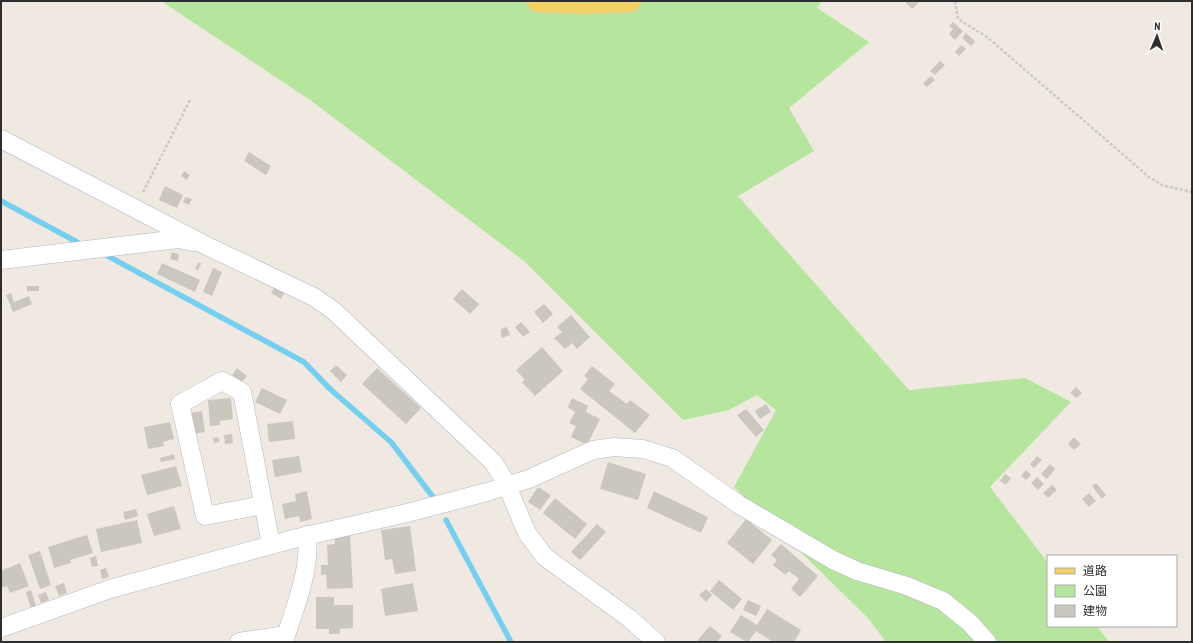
<svg xmlns="http://www.w3.org/2000/svg" width="1193" height="643" font-family="'PT Sans Narrow','Noto Sans JP',sans-serif">
	<rect width="100%" height="100%" fill="#efe9e1"/>
	<path fill="#b6e59e" d="M161 1H822L817 8 869 42 789 108 814 151 738 196 909 390 1025 378 1071 402 990 487 1048 563V626H1097L1109 642H886L868 618 734 487 776 410 757 395 729 410 683 420 524 261 310 100Z"/>
	<g fill="none" stroke-linecap="round" stroke-linejoin="round">
		<g stroke="#75cff0" stroke-width="5.5">
			<path d="M1 201 77 242"/>
			<path d="M106 255 304 362 330 389 391 442 433 497"/>
			<path d="M446 520 511 642"/>
		</g>
	</g>
	<g fill="#cbc7bf">
		<path d="M907 1H920L912 9 906 3Z"/>
		<path d="M953 22 963 31 955 40 949 34 953 29 949 26Z"/>
		<path d="M966 33 975 41 971 46 962 38Z"/>
		<path d="M961 45 966 49 959 56 955 52Z"/>
		<path d="M940 61 945 65 935 75 930 71Z"/>
		<path d="M931 76 935 80 927 87 923 83Z"/>
		<path d="M249 152 271 166 266 175 244 161Z"/>
		<path d="M184 171 190 175 187 180 181 176Z"/>
		<path d="M165 186 183 195 177 208 159 200Z"/>
		<path d="M185 197 192 199 189 205 183 202Z"/>
		<path d="M172 252 179 254 178 261 170 259Z"/>
		<path d="M199 262 201 264 198 270 195 269Z"/>
		<path d="M162 263 200 280 195 292 157 274Z"/>
		<path d="M213 268 222 272 212 296 203 292Z"/>
		<rect x="27" y="286" width="12" height="5"/>
		<path d="M275 286 285 292 281 299 271 293Z"/>
		<path d="M462 289 479 304 470 314 453 299Z"/>
		<path d="M11 293 14 302 29 296 32 304 13 312 6 295Z"/>
		<path d="M544 304 553 314 543 323 534 312Z"/>
		<path d="M571 315 590 337 577 349 572 343 565 349 554 338 562 332 557 327Z"/>
		<path d="M521 322 530 332 523 337 515 327Z"/>
		<path d="M507 327 510 335 501 338V329Z"/>
		<path d="M542 347 563 371 535 396 522 382 525 380 516 370Z"/>
		<path d="M336 365 347 375 341 382 330 371Z"/>
		<path d="M592 366 615 384 609 391 627 404 630 400 650 415 635 433 580 389 588 379 584 376Z"/>
		<path d="M237 368 247 376 242 382 232 375Z"/>
		<path d="M377 368 421 408 406 424 362 384Z"/>
		<path d="M1076 387 1082 393 1077 398 1070 393Z"/>
		<path d="M262 388 287 400 280 414 255 402Z"/>
		<path d="M231 398 233 419 220 421V425L210 426 208 400Z"/>
		<path d="M572 398 588 406 586 412 600 419 587 445 571 437 576 426 569 423 575 412 568 407Z"/>
		<path d="M766 404 771 412 760 419 755 411Z"/>
		<path d="M746 409 764 430 756 437 737 415Z"/>
		<path d="M202 411 205 432 193 434 190 413Z"/>
		<path d="M293 421 295 439 269 442 267 424Z"/>
		<path d="M170 422 174 439 163 442 164 446 148 449 144 427Z"/>
		<path d="M232 434 233 443 225 444 224 435Z"/>
		<path d="M218 437 220 442 214 443 213 438Z"/>
		<path d="M1074 437 1081 444 1074 450 1068 444Z"/>
		<path d="M174 454 175 459 161 462 160 458Z"/>
		<path d="M299 456 302 472 275 477 272 460Z"/>
		<path d="M1037 456 1042 460 1034 468 1030 464Z"/>
		<path d="M608 462 646 474 638 500 600 489Z"/>
		<path d="M1050 464 1055 469 1047 479 1041 474Z"/>
		<path d="M176 466 182 486 147 495 141 475Z"/>
		<path d="M1026 470 1031 475 1026 480 1021 476Z"/>
		<path d="M1005 474 1011 478 1006 485 1000 481Z"/>
		<path d="M1037 477 1044 484 1038 490 1031 483Z"/>
		<path d="M1096 483 1106 495 1102 499 1092 486Z"/>
		<path d="M1052 485 1057 490 1048 498 1043 493Z"/>
		<path d="M538 487 551 495 540 510 528 502Z"/>
		<path d="M307 491 312 519 300 522 299 516 285 519 282 504 296 501 295 494Z"/>
		<path d="M654 491 708 517 701 533 647 508Z"/>
		<path d="M1089 493 1096 501 1089 507 1082 499Z"/>
		<path d="M555 498 587 524 575 539 543 513Z"/>
		<path d="M174 506 181 529 154 536 147 514Z"/>
		<path d="M136 509 138 516 125 520 123 512Z"/>
		<path d="M746 519 772 540 753 564 727 543Z"/>
		<path d="M137 520 142 543 101 552 96 529Z"/>
		<path d="M597 524 606 532 580 560 571 552Z"/>
		<path d="M410 526 416 571 395 574 392 559 385 560 381 530Z"/>
		<path d="M87 535 93 553 70 560 71 563 54 568 48 547Z"/>
		<path d="M350 535 353 588 327 589 326 574 321 575V565H328L327 545 335 544 334 536Z"/>
		<path d="M781 544 818 576 800 597 791 589 799 579 789 571 785 575 773 565 777 560 771 555Z"/>
		<path d="M40 551 51 585 40 589 28 555Z"/>
		<path d="M96 556 98 566 92 567 90 558Z"/>
		<path d="M20 563 29 586 10 593 7 586 1 588V571Z"/>
		<path d="M106 568 109 577 102 579 100 570Z"/>
		<path d="M719 580 742 599 733 610 710 591Z"/>
		<path d="M64 583 67 593 59 596 55 586Z"/>
		<path d="M413 583 418 611 385 616 381 589Z"/>
		<path d="M706 589 712 595 706 602 699 595Z"/>
		<path d="M31 590 36 606 31 608 26 592Z"/>
		<path d="M46 592 49 600 41 603 38 595Z"/>
		<path d="M316 597H334V605H353V628L340 629V634H329V629H316Z"/>
		<path d="M748 600 761 606 756 616 743 610Z"/>
		<path d="M767 609 801 630 794 642H773L756 631 748 642H747L730 632 741 615 757 625Z"/>
		<path d="M710 626 722 636 717 642H696Z"/>
	</g>
	<g fill="none" stroke-linecap="round" stroke-linejoin="round">
		<defs>
			<g id="minor">
				<path d="M1 139 205 245 314 297 334 311 493 462 505 481 527 533 545 557 629 618 656 642"/>
				<path d="M1 260 179 239 193 242"/>
				<path d="M263 505 205 516 180 404 222 381 242 392 271 545"/>
				<path d="M1 628 110 589 297 538 407 513 487 492 529 479 593 450 614 447 643 449 672 458 738 504 833 560 857 571 907 586 943 601 970 623 987 642"/>
				<path d="M239 642 286 635"/>
				<path d="M284 642C294 609 311 571 307 535"/>
			</g>
			<path id="major" d="M538 1 585 3 630 1"/>
		</defs>
		<use href="#minor" stroke="#b4b7c1" stroke-width="19"/>
		<use href="#major" stroke="#c9c9c9" stroke-width="23"/>
		<g stroke="#c9c9c9" stroke-width="2.5" stroke-dasharray="3 2" stroke-linecap="butt">
			<path d="M955 1 958 19 987 37 1149 177 1162 185 1192 192"/>
			<path d="M143 192 190 100"/>
		</g>
		<use href="#minor" stroke="#fff" stroke-width="18"/>
		<use href="#major" stroke="#f2d163" stroke-width="22"/>
	</g>
	<rect width="1193" height="643" fill="none" stroke="#2e2e2e" stroke-width="4"/>
	<rect x="1047" y="555" width="130" height="72" fill="#ffffff" stroke="#ababab"/>
	<rect x="1055" y="568" width="20" height="6" fill="#f2d163" stroke="#ababab"/>
	<text x="1083" y="575" font-size="12" fill="#2e2e2e">道路</text>
	<rect x="1055" y="585" width="20" height="12" fill="#b6e59e" stroke="#ababab"/>
	<text x="1083" y="595" font-size="12" fill="#2e2e2e">公園</text>
	<rect x="1055" y="605" width="20" height="12" fill="#cbc7bf" stroke="#ababab"/>
	<text x="1083" y="615" font-size="12" fill="#2e2e2e">建物</text>
	<g transform="translate(1157 36) rotate(2)" stroke="#ffffff" stroke-width="3" paint-order="stroke">
	<path d="M0-3L7 15L0 10L-7 15Z" fill="#2e2e2e"/>
	<text y="-6" font-size="11" font-weight="bold" text-anchor="middle" fill="#2e2e2e">N</text>
	</g>
</svg>
